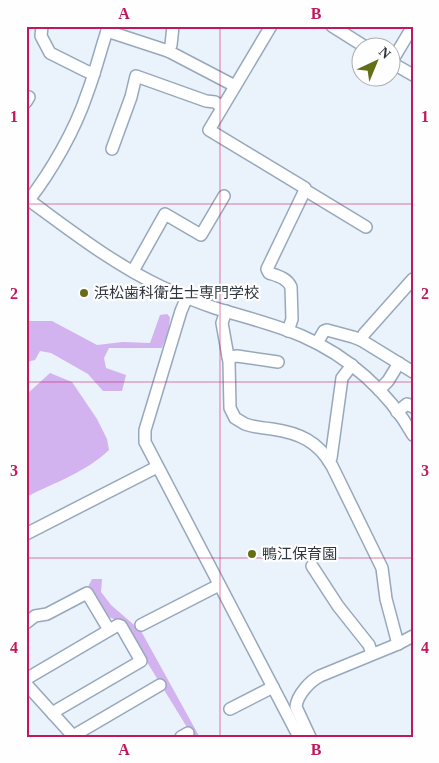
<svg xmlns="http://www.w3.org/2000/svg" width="439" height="763" font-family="'Times New Roman','Noto Sans JP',serif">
	<rect width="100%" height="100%" fill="#eaf2fb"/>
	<g fill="#d2b2ef">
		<path d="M167 314 170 317 169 330 162 348H109L104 358 106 368 126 375 122 391H103L88 374 51 353 40 351 35 360 26 362V321H52L97 345 123 342 150 343 160 315Z"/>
		<path d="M50 373 72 382 97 419 107 439 109 450C86 472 54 483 26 497V395Z"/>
		<path d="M92 579H102L101 592 111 605 141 631 199 736 193 737 123 623 109 617 95 599 88 587Z"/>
	</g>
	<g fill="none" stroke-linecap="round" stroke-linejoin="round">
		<defs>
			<g id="minor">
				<path d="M42 26 41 36 50 53 86 71 94 74"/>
				<path d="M271 26 209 130 305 188V190L366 227"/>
				<path d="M332 26 367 48"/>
				<path d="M107 31 168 51 235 86"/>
				<path d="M168 51 171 45 173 26"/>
				<path d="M392 61 413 26"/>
				<path d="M392 63 413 75"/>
				<path d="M26 102 29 97"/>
				<path d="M112 149 131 97 136 76 206 101 215 102 222 107"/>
				<path d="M26 198C70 230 113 264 162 287 180 295 197 302 215 308 244 317 274 324 302 336 348 356 388 391 413 435"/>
				<path d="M29 200C52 170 75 130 87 94 95 73 100 52 107 31V26"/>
				<path d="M133 271 165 214 201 235 224 196"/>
				<path d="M187 297 181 311 145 430V442L299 737"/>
				<path d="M226 311 222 323 229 362 230 408 235 418 245 424C253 427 262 428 272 429 299 433 318 441 332 466L382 568 386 599 398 644"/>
				<path d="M288 331 292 319 291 287C287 278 278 276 269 273L267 269 305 190"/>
				<path d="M361 340 364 334 413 279"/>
				<path d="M317 343 324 331 327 330 353 337 361 340 413 372"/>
				<path d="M228 357 237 356 278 362"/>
				<path d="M379 390 388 381 399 363"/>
				<path d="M397 412 407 404 413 407"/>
				<path d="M328 460 331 458 342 378 352 365"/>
				<path d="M26 534 157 467"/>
				<path d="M312 566 338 606 369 645 372 654"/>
				<path d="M26 623 35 616 47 614 87 593 109 630"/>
				<path d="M141 625 219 585"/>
				<path d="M26 679 118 625 121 626 141 661 57 710 53 714"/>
				<path d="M26 684 74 737"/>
				<path d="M230 709 273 687"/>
				<path d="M74 737 78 733 160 685"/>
				<path d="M181 737 188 733"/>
				<path d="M310 737 296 707C297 695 310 681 320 676L398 644 413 636"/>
			</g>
		</defs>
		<use href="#minor" stroke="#97a8bd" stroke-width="14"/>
		<use href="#minor" stroke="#fff" stroke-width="11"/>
	</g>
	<path fill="none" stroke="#c2185b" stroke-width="1" stroke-opacity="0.55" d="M220 26V737M26 204H413M26 382H413M26 558H413"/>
	<g fill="#636e16" stroke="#fefefe" stroke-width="2">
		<circle cx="84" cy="293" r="5"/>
		<circle cx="252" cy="554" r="5"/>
	</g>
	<g text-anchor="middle" stroke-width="4.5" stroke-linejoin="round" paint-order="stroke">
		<g font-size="15" fill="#303740" stroke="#fefefe" text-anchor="start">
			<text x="94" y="298">浜松歯科衛生士専門学校</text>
			<text x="262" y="559">鴨江保育園</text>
		</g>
	</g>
	<rect width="439" height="763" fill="none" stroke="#fefefe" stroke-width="55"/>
	<g transform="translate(376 62) rotate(44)"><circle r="24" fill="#fefefe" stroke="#acaeb2"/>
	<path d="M0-4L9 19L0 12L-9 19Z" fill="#636e16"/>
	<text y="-8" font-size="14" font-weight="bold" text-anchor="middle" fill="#303740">N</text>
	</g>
	<rect x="28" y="28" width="384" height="708" fill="none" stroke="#c2185b" stroke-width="2"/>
	<g font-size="16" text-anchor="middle" font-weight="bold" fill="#c2185b">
		<text x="124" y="19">A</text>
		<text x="316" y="19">B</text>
		<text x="14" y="122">1</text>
		<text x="425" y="122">1</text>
		<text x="14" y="299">2</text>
		<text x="425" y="299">2</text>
		<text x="14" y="476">3</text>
		<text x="425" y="476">3</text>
		<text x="14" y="653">4</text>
		<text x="425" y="653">4</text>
		<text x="124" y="755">A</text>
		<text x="316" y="755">B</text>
	</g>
</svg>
